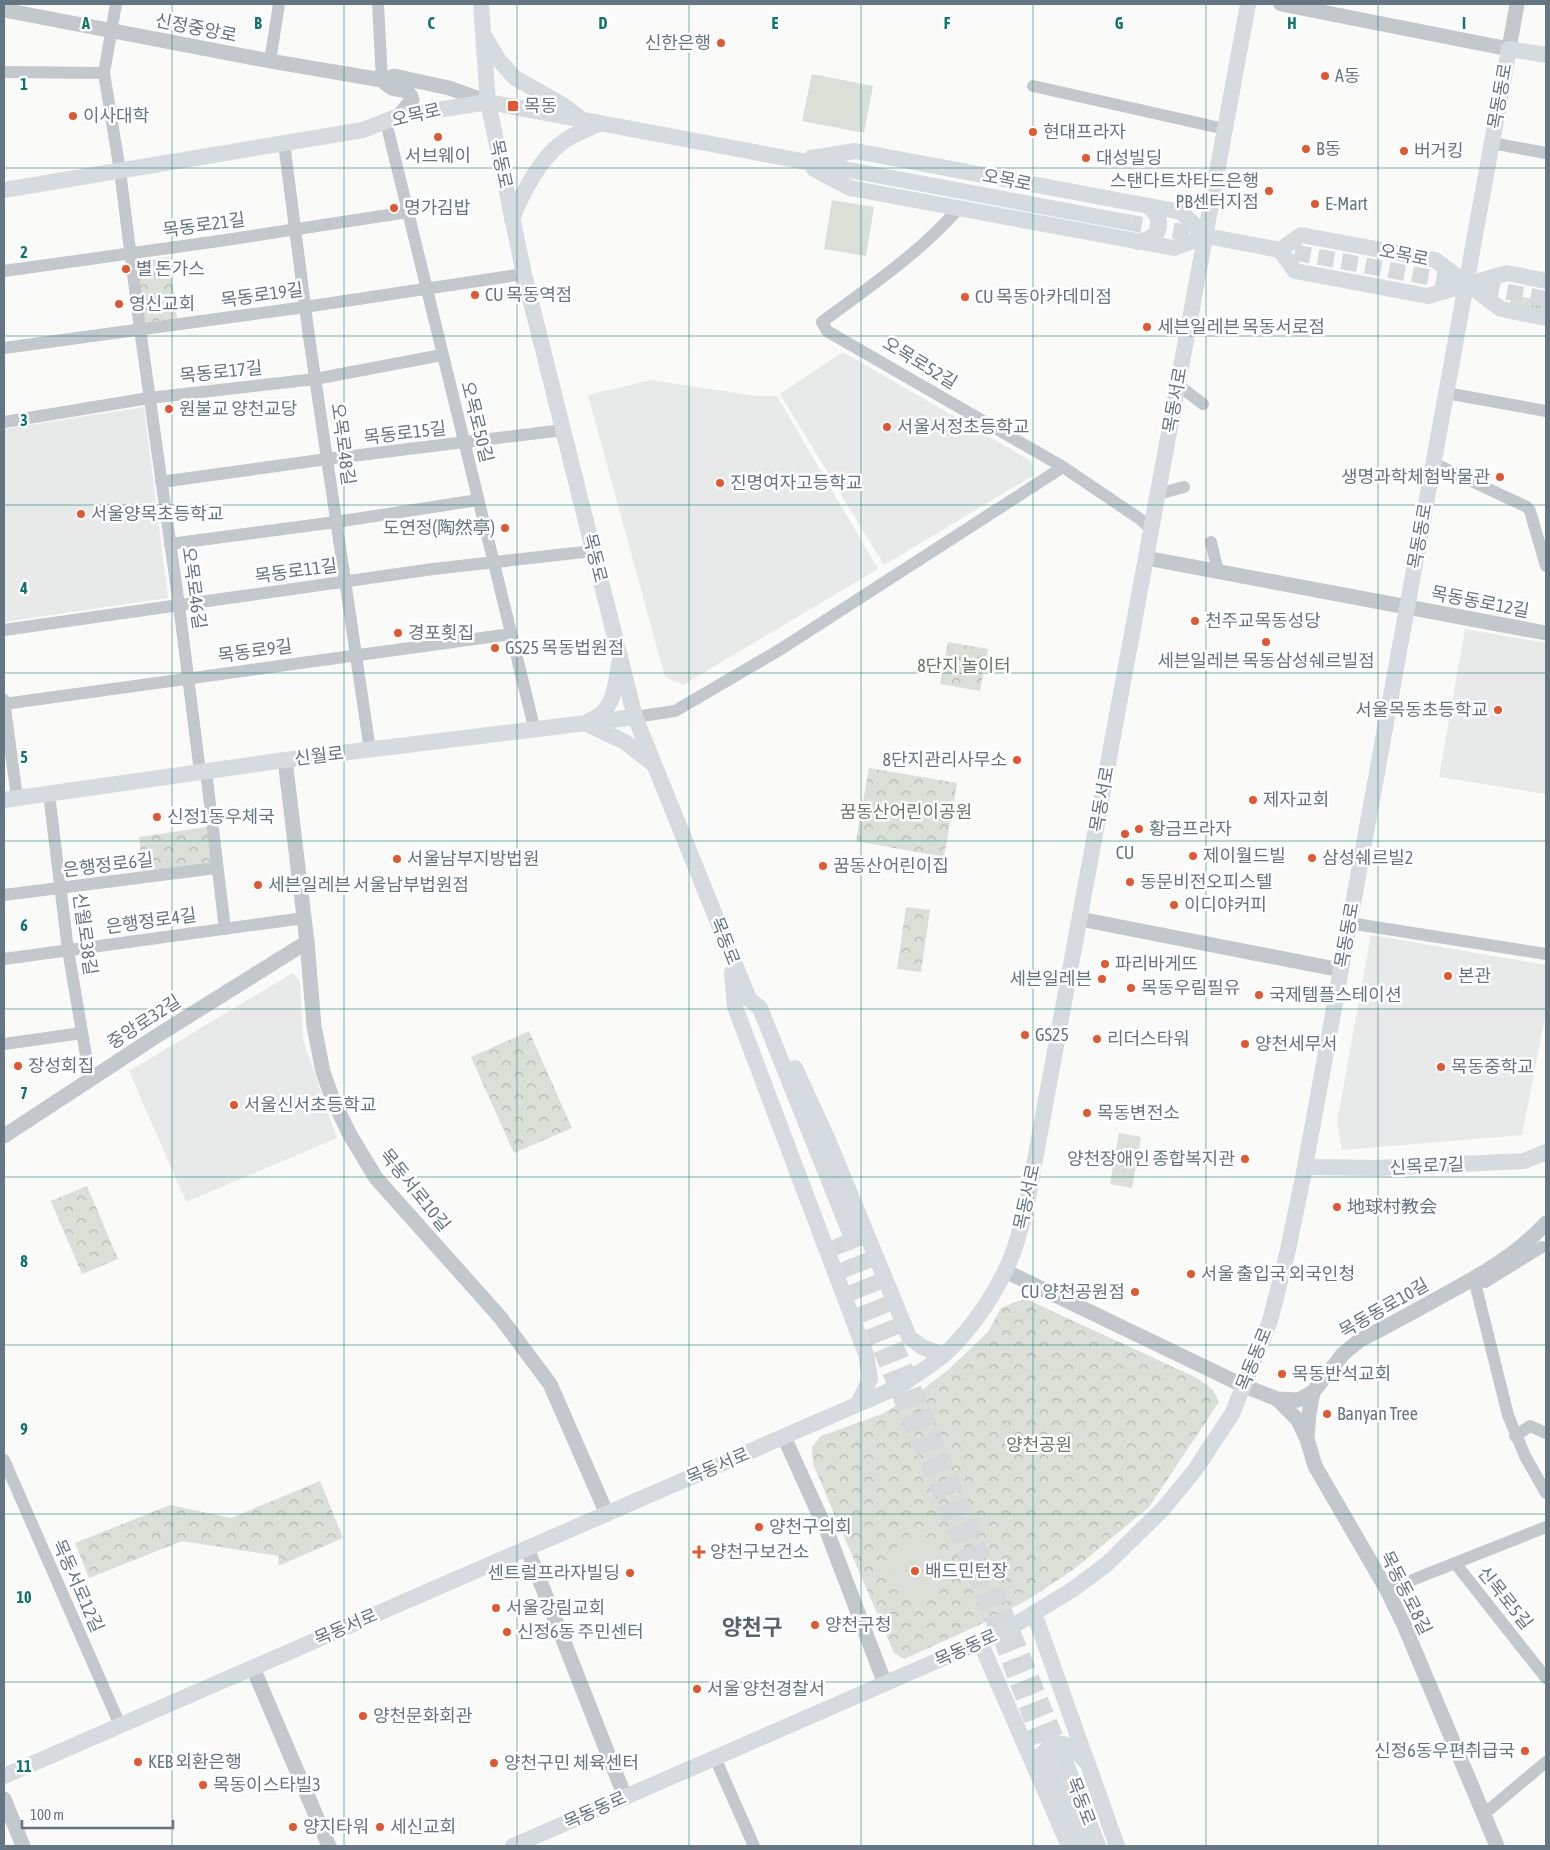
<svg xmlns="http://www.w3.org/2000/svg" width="1550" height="1850" font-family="'Asap Condensed','Noto Sans KR',sans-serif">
	<defs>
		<pattern id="grass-tufts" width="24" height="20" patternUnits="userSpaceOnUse" patternTransform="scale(1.25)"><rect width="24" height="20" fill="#dadfd7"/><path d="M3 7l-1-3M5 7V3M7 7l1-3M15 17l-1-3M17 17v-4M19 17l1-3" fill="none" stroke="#b4b9b4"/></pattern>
		<pattern id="forest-crowns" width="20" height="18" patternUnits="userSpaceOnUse" patternTransform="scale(1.25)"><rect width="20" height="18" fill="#dadfd7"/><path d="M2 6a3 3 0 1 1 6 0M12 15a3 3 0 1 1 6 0" fill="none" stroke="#b4b9b4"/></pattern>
	</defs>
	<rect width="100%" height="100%" fill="#fafaf8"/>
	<g fill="#e8e9e9">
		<path d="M843 352 1031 461 1034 475 884 565 780 394Z"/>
		<path d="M651 380 756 396H777L878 569 683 685 665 677 588 395Z"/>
		<path d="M144 407 168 598 4 622V429Z"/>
		<path d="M1465 629 1546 643V794L1439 777Z"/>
		<path d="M1371 935 1546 965V1012L1522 1135 1342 1150 1337 1122Z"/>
		<path d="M293 973 300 981 303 1040 337 1138 186 1202 129 1071Z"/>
	</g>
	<path fill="url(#grass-tufts)" d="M1512 295 1545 301V312L1509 309Z"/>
	<g fill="url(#forest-crowns)">
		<path d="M169 257 177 318 144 323 136 262Z"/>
		<path d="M948 642 988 649 980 691 940 684Z"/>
		<path d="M869 768 957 783 944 857 856 841Z"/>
		<path d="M207 827 212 864 143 871 139 837Z"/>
		<path d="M906 907 930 910 921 972 897 969Z"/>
		<path d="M529 1031 572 1128 514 1153 471 1057Z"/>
		<path d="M87 1186 118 1259 82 1274 51 1201Z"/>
		<path d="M1026 1299 1197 1378 1213 1390 1219 1402 1149 1507 1073 1570 1029 1599 977 1626 904 1659 894 1653 813 1464 812 1447 821 1436 882 1414 922 1390 948 1370 988 1332 1001 1308 1015 1302Z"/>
		<path d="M320 1481 343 1538 278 1566 279 1556 182 1541 89 1578 75 1543 170 1505 231 1518Z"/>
	</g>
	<g fill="#dadfd7">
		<path d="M812 74 873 86 864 133 802 121Z"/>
		<path d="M832 200 874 207 866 256 824 249Z"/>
		<path d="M1119 1133 1141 1137 1132 1188 1110 1184Z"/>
		<path d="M915 1539 932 1543C939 1555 947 1573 937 1586 935 1590 929 1593 925 1596L902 1594C887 1574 887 1570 897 1547Z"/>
	</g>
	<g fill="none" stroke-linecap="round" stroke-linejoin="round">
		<g stroke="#d5d9db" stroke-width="16" stroke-dasharray="16 8" stroke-linecap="butt">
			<path d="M1126 222 1210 237"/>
			<path d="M1271 248 1546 299"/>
			<path d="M850 1233 1063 1756"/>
			<path d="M835 1239 1002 1641 1048 1762"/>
		</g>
		<g stroke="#c3c8cc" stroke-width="12">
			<path d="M116 4 104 73 120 171 140 329 179 605 200 772"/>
			<path d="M378 4 382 80"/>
			<path d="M270 61 279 4"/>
			<path d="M4 72 104 73"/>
			<path d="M1033 86 1225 129"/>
			<path d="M386 122 535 731"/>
			<path d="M284 143 309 337 370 750"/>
			<path d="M1492 143 1546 153"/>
			<path d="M959 208C920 253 869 287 822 322L827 331 1063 467 1140 519 1152 530"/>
			<path d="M4 271 219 241 408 212"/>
			<path d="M4 348 305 307 524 274"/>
			<path d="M1178 385 1203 404"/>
			<path d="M1446 393 1546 411"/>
			<path d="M4 422 149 398 315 379 442 355"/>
			<path d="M1433 463 1527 507 1530 511 1546 566"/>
			<path d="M161 482 327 459 563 430"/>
			<path d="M1158 494 1184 487"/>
			<path d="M1211 542 1218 572"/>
			<path d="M170 544 336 522 478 500"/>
			<path d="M4 630 433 569 593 551"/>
			<path d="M4 700 17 798"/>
			<path d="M4 704 511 634"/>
			<path d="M635 717 675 711 781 649 1063 467"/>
			<path d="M206 771 225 929"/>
			<path d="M49 794 68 950 90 1079"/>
			<path d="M4 895 216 868"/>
			<path d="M1349 923 1546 954"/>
			<path d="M4 959 304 918"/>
			<path d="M4 1044 82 1033"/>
			<path d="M1481 1275 1485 1282 1542 1247"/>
			<path d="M1474 1279 1508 1415 1525 1456 1546 1493"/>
			<path d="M1515 1436 1530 1426 1546 1433"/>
			<path d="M4 1460 120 1725"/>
			<path d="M1455 1563 1546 1678"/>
			<path d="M1387 1590 1546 1527"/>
			<path d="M715 1758 754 1846"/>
			<path d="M1484 1814 1546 1762"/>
		</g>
		<g stroke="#c3c8cc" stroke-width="15">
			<path d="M1281 4 1509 49 1517 4"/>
			<path d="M4 10 270 61 382 80 394 76 449 88 488 102"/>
			<path d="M382 80C385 83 388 86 392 88 402 91 409 88 412 100L399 116"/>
			<path d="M1146 558 1546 633"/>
			<path d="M285 760 307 942 314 1026 323 1072 333 1100 350 1135 376 1178 500 1317 550 1384 607 1514"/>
			<path d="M1080 919 1341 970"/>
			<path d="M4 1136 155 1037 307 942"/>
			<path d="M1005 1271 1242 1385 1277 1399 1298 1400 1313 1392 1343 1354 1360 1340C1388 1326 1415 1311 1442 1296 1479 1276 1517 1255 1546 1223"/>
			<path d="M1277 1399 1298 1420 1307 1439 1315 1466 1387 1590 1404 1625 1497 1846"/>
			<path d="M784 1437 828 1534 885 1684"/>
			<path d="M1307 1437 1309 1414 1313 1392"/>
			<path d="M527 1548 625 1797"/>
			<path d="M253 1668 329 1846"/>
			<path d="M4 1799 23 1846"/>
		</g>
		<g stroke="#d6dbdf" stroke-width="16">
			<path d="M481 4 488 102 524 274 635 717 749 999 760 1008 850 1233"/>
			<path d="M485 37 498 59 515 78 563 105 580 118"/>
			<path d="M811 158 855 151 1181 212 1206 236"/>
			<path d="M814 169 850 188 1174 248 1206 236 1280 250 1295 271 1428 296 1507 273 1546 281"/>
			<path d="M4 190 363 130 399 116 488 102 1126 222"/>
			<path d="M512 219C522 193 541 157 564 141 575 133 588 129 600 123"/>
			<path d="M1138 242C1161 237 1166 223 1149 206"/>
			<path d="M1280 250 1301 235 1435 260 1501 309 1546 318"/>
			<path d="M587 722C592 720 597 717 601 714 615 702 616 680 619 664"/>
			<path d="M587 724 625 742 653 764"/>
			<path d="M4 800 285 760 635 717"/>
			<path d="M732 973 735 1007 866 1354 870 1379 858 1404"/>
			<path d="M795 1068 828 1140 909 1337 922 1347 943 1355"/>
			<path d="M1305 1167 1376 1168 1524 1161 1546 1152"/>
			<path d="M1034 1613 1117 1846"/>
			<path d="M980 1642 1069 1846"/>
			<path d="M1063 1756 1098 1846"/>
			<path d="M1048 1762 1082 1846"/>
			<path d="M1039 1772C1038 1754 1050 1737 1069 1746 1076 1749 1080 1755 1084 1760"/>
			<path d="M4 1776 900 1386C914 1376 930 1366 944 1355 974 1327 1000 1288 1014 1250 1018 1238 1021 1226 1025 1214L1248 4"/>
			<path d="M513 1846 1003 1632 1072 1590 1107 1564 1163 1509 1195 1470 1232 1414 1270 1321 1288 1250 1305 1167 1509 49 1546 55"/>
		</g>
	</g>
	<path fill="none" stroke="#0f766e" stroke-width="1" stroke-opacity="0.55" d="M172 4V1846M344 4V1846M517 4V1846M689 4V1846M861 4V1846M1033 4V1846M1206 4V1846M1378 4V1846M4 168H1546M4 336H1546M4 505H1546M4 673H1546M4 841H1546M4 1009H1546M4 1177H1546M4 1345H1546M4 1514H1546M4 1682H1546"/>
	<g fill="#e4572e" stroke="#fff" stroke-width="2">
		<circle cx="721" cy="43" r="5"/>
		<circle cx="1325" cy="76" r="5"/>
		<rect x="507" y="100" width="12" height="12" rx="2.5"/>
		<circle cx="73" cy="116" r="5"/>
		<circle cx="1033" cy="132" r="5"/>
		<circle cx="438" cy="137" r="5"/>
		<circle cx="1306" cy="149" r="5"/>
		<circle cx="1404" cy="151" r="5"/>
		<circle cx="1086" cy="158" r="5"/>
		<circle cx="1269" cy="191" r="5"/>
		<circle cx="1315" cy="204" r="5"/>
		<circle cx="394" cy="208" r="5"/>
		<circle cx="126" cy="269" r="5"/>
		<circle cx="475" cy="295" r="5"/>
		<circle cx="965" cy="297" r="5"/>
		<circle cx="119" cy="304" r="5"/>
		<circle cx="1147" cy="327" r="5"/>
		<circle cx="169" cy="409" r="5"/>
		<circle cx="887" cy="427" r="5"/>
		<circle cx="1500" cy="477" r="5"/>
		<circle cx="720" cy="483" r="5"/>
		<circle cx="81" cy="514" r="5"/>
		<circle cx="505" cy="528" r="5"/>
		<circle cx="1195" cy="621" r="5"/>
		<circle cx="398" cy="633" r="5"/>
		<circle cx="1266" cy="642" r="5"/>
		<circle cx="495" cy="648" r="5"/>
		<circle cx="1498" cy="710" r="5"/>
		<circle cx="1017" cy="760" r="5"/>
		<circle cx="1253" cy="800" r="5"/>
		<circle cx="157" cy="817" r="5"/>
		<circle cx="1139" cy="829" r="5"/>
		<circle cx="1125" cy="834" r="5"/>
		<circle cx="1193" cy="856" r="5"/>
		<circle cx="1312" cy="858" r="5"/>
		<circle cx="397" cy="859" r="5"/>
		<circle cx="823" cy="866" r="5"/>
		<circle cx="1130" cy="882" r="5"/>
		<circle cx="258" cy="885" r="5"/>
		<circle cx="1174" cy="905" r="5"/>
		<circle cx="1105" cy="964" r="5"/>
		<circle cx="1448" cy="976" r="5"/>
		<circle cx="1102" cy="979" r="5"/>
		<circle cx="1131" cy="988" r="5"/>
		<circle cx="1259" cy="995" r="5"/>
		<circle cx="1025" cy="1035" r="5"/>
		<circle cx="1097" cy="1039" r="5"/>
		<circle cx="1245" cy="1044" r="5"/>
		<circle cx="18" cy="1066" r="5"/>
		<circle cx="1441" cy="1067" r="5"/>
		<circle cx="234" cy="1105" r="5"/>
		<circle cx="1087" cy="1113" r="5"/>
		<circle cx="1245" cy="1159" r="5"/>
		<circle cx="1337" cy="1207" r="5"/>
		<circle cx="1191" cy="1274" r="5"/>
		<circle cx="1135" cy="1292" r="5"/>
		<circle cx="1282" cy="1374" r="5"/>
		<circle cx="1327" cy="1414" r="5"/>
		<circle cx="759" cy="1527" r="5"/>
		<path d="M696.5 1544.5h5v5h5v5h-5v5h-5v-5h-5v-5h5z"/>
		<circle cx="915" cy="1571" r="5"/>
		<circle cx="630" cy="1573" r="5"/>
		<circle cx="496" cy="1608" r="5"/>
		<circle cx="815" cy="1625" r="5"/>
		<circle cx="507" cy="1632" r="5"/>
		<circle cx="697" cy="1689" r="5"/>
		<circle cx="363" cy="1716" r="5"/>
		<circle cx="1525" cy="1751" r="5"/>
		<circle cx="138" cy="1762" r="5"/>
		<circle cx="494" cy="1763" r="5"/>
		<circle cx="203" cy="1785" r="5"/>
		<circle cx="293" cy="1827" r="5"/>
		<circle cx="380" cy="1827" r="5"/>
	</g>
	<g text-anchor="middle" stroke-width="5" stroke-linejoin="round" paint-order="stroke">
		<g font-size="18" fill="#657683" stroke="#fff">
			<text transform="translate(196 28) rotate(11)" y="6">신정중앙로</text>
			<text transform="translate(1500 96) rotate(-80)" y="6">목동동로</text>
			<text transform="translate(416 115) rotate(-13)" y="6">오목로</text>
			<text transform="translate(501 164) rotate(78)" y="6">목동로</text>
			<text transform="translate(1007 180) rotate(11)" y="6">오목로</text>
			<text transform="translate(204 225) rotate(-8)" y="6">목동로21길</text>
			<text transform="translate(1404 255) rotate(11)" y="6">오목로</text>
			<text transform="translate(262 295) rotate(-8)" y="6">목동로19길</text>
			<text transform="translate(920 363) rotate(31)" y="6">오목로52길</text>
			<text transform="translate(221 372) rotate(-6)" y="6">목동로17길</text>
			<text transform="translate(1175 400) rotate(-80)" y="6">목동서로</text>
			<text transform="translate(477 422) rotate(76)" y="6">오목로50길</text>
			<text transform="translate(405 433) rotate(-7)" y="6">목동로15길</text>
			<text transform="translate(343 444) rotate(82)" y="6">오목로48길</text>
			<text transform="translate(1420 536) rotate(-80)" y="6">목동동로</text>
			<text transform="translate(595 558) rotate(76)" y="6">목동로</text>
			<text transform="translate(296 571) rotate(-8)" y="6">목동로11길</text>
			<text transform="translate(194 588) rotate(82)" y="6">오목로46길</text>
			<text transform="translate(1480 602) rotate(11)" y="6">목동동로12길</text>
			<text transform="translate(255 651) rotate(-8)" y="6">목동로9길</text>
			<text transform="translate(319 756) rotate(-7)" y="6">신월로</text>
			<text transform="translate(1102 799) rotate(-80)" y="6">목동서로</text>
			<text transform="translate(108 865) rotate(-7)" y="6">은행정로6길</text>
			<text transform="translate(151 921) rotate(-8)" y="6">은행정로4길</text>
			<text transform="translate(85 934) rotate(82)" y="6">신월로38길</text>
			<text transform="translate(1347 935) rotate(-80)" y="6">목동동로</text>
			<text transform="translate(725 941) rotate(68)" y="6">목동로</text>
			<text transform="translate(144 1022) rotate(-33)" y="6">중앙로32길</text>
			<text transform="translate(1427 1166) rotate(-3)" y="6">신목로7길</text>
			<text transform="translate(415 1190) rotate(51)" y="6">목동서로10길</text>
			<text transform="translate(1027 1197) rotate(-78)" y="6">목동서로</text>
			<text transform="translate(1384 1308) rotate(-30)" y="6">목동동로10길</text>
			<text transform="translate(1254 1359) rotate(-68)" y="6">목동동로</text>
			<text transform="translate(718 1466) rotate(-23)" y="6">목동서로</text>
			<text transform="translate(78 1586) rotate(66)" y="6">목동서로12길</text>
			<text transform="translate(1406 1593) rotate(63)" y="6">목동동로8길</text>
			<text transform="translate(1505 1598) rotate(51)" y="6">신목로5길</text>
			<text transform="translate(346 1627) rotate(-23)" y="6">목동서로</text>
			<text transform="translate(966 1648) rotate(-24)" y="6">목동동로</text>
			<text transform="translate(1081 1801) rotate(69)" y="6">목동로</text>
			<text transform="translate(595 1810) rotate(-24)" y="6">목동동로</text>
		</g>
		<g font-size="18" fill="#657683" stroke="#fff" text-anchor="start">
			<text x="711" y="49" text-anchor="end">신한은행</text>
			<text x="1335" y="82">A동</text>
			<text x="524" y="112">목동</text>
			<text x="83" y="122">이사대학</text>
			<text x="1043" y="138">현대프라자</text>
			<text x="1316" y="155">B동</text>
			<text x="1414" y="157">버거킹</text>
			<text x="438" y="162" text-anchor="middle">서브웨이</text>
			<text x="1096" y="164">대성빌딩</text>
			<text x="1259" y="187" text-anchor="end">스탠다트차타드은행<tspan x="1259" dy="21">PB센터지점</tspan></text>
			<text x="1325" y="210">E-Mart</text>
			<text x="404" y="214">명가김밥</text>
			<text x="136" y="275">별 돈가스</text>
			<text x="485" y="301">CU 목동역점</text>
			<text x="975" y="303">CU 목동아카데미점</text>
			<text x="129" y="310">영신교회</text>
			<text x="1157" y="333">세븐일레븐 목동서로점</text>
			<text x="179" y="415">원불교 양천교당</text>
			<text x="897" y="433">서울서정초등학교</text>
			<text x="1490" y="483" text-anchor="end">생명과학체험박물관</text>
			<text x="730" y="489">진명여자고등학교</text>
			<text x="91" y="520">서울양목초등학교</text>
			<text x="495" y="534" text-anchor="end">도연정(陶然亭)</text>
			<text x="1205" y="627">천주교목동성당</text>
			<text x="408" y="639">경포횟집</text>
			<text x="505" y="654">GS25 목동법원점</text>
			<text x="1266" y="667" text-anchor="middle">세븐일레븐 목동삼성쉐르빌점</text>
			<text x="1488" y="716" text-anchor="end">서울목동초등학교</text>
			<text x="1007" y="766" text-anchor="end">8단지관리사무소</text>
			<text x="1263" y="806">제자교회</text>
			<text x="167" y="823">신정1동우체국</text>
			<text x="1149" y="835">황금프라자</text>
			<text x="1125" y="859" text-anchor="middle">CU</text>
			<text x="1203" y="862">제이월드빌</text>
			<text x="1322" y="864">삼성쉐르빌2</text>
			<text x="407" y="865">서울남부지방법원</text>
			<text x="833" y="872">꿈동산어린이집</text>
			<text x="1140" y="888">동문비전오피스텔</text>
			<text x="268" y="891">세븐일레븐 서울남부법원점</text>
			<text x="1184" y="911">이디야커피</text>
			<text x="1115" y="970">파리바게뜨</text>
			<text x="1458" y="982">본관</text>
			<text x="1092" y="985" text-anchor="end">세븐일레븐</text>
			<text x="1141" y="994">목동우림필유</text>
			<text x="1269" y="1001">국제템플스테이션</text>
			<text x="1035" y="1041">GS25</text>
			<text x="1107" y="1045">리더스타워</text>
			<text x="1255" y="1050">양천세무서</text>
			<text x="28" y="1072">장성회집</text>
			<text x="1451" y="1073">목동중학교</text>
			<text x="244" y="1111">서울신서초등학교</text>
			<text x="1097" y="1119">목동변전소</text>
			<text x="1235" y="1165" text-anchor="end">양천장애인 종합복지관</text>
			<text x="1347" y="1213">地球村教会</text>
			<text x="1201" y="1280">서울 출입국 외국인청</text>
			<text x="1125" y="1298" text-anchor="end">CU 양천공원점</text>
			<text x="1292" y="1380">목동반석교회</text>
			<text x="1337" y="1420">Banyan Tree</text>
			<text x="769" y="1533">양천구의회</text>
			<text x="710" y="1558">양천구보건소</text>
			<text x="925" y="1577">배드민턴장</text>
			<text x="620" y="1579" text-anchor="end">센트럴프라자빌딩</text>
			<text x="506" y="1614">서울강림교회</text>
			<text x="825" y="1631">양천구청</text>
			<text x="517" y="1638">신정6동 주민센터</text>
			<text x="707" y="1695">서울 양천경찰서</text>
			<text x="373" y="1722">양천문화회관</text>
			<text x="1515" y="1757" text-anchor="end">신정6동우편취급국</text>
			<text x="148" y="1768">KEB 외환은행</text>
			<text x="504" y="1769">양천구민 체육센터</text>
			<text x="213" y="1791">목동이스타빌3</text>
			<text x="303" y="1833">양지타워</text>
			<text x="390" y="1833">세신교회</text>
		</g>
		<g font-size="18" fill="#687a64" stroke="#fff">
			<text x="964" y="672">8단지 놀이터</text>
			<text x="906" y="818">꿈동산어린이공원</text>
			<text x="1039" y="1451">양천공원</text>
		</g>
		<g font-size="22" font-weight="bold" fill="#57646e" stroke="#fff">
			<text x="752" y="1635">양천구</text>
		</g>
	</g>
	<g font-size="16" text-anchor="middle" font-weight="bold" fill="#0f766e" stroke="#fff" stroke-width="5" stroke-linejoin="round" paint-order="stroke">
		<text x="86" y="29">A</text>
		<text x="258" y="29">B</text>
		<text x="431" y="29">C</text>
		<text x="603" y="29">D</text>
		<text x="775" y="29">E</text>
		<text x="947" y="29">F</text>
		<text x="1119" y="29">G</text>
		<text x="1292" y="29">H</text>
		<text x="1464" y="29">I</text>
		<text x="24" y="90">1</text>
		<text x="24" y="258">2</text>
		<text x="24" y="426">3</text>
		<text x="24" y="594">4</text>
		<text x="24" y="763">5</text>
		<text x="24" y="931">6</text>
		<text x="24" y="1099">7</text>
		<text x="24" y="1267">8</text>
		<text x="24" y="1435">9</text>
		<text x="24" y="1603">10</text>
		<text x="24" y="1772">11</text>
	</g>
	<rect width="1550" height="1850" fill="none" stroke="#657683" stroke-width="10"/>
	<path d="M22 1820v8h151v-8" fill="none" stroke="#657683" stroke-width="2.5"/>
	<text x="30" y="1820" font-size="15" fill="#657683" stroke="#ffffff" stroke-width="4" paint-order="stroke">100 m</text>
</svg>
